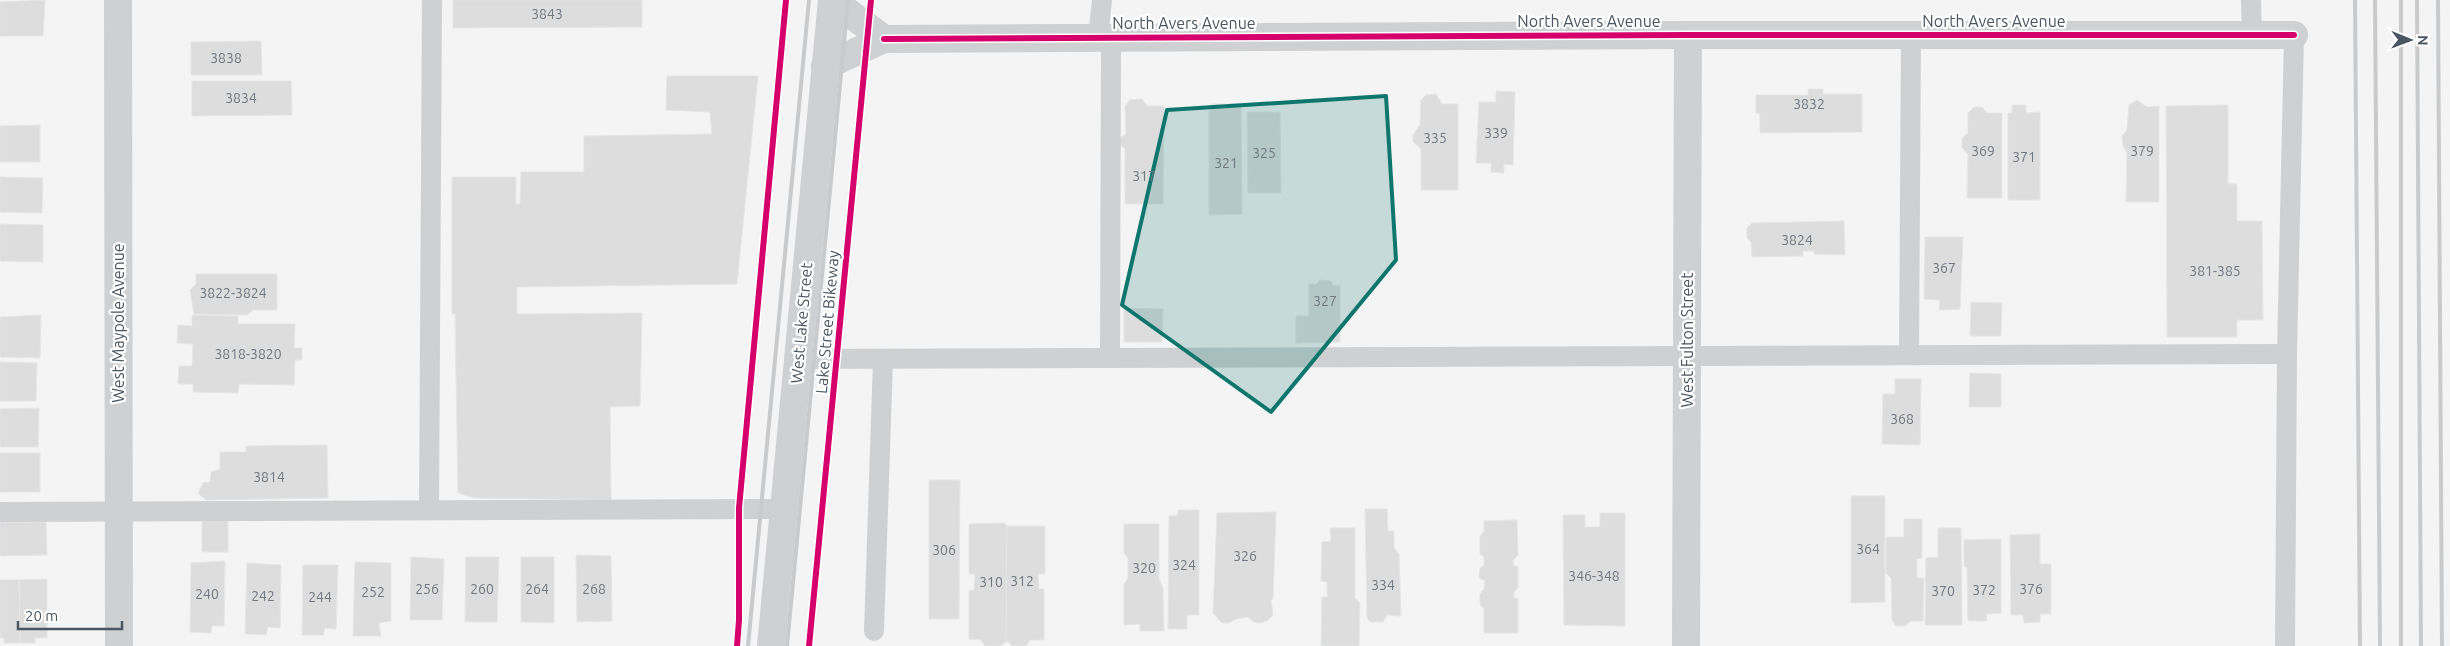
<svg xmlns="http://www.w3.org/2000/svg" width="2450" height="646" font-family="Ubuntu,sans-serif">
	<rect width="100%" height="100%" fill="#f4f4f4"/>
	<g fill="#ddddde" stroke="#e5e6e7">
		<path d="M45 0 43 36H0V2Z"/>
		<path d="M453 0H642V27L453 28Z"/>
		<path d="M261 41 262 75H191V42Z"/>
		<path d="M667 76H758L737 284 517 287V314L642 313 640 406 610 407 611 500 474 498 458 493 455 314H452V177H516V204H520L521 172H584V136L712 134 710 112 666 110Z"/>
		<path d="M192 81H291L292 115 192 116Z"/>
		<path d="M1808 89H1823V94H1862V132L1760 133V114L1756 113V95H1808Z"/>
		<path d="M1496 91 1515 92 1513 165 1504 164V173L1491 172V163H1476L1479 102H1496Z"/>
		<path d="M1436 94 1442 104H1458V190H1421V149L1413 142V135L1420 125 1421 100 1426 95Z"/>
		<path d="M1142 99 1147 106H1164L1163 204H1125V148L1121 146 1119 138 1126 134 1125 106 1130 100Z"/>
		<path d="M2137 100 2147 107 2159 106V202H2126L2127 153 2123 146 2122 136 2127 130 2129 105Z"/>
		<path d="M1211 104H1241L1242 214 1209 215V111H1211Z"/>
		<path d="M2012 105H2026V113L2040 112V200H2008V113H2012Z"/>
		<path d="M2228 105V184H2237V221H2262L2263 320H2237V337H2167L2166 106Z"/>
		<path d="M1974 107H1982L1987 113H2002V198H1967L1968 154 1962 148V138L1968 133V113Z"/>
		<path d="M1247 112H1280L1281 193H1248Z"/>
		<path d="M40 125V162H0V126Z"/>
		<path d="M0 177 43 178 42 213 0 212Z"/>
		<path d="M1844 221 1845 255 1814 254V251H1803V256L1752 257 1751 242 1747 238V228L1752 223Z"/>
		<path d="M0 224 43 225V262L0 261Z"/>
		<path d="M1925 237H1963L1960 309 1939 310 1940 300 1924 299Z"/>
		<path d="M196 274H277V310H253L247 315 194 314 190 290 196 284Z"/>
		<path d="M1320 280 1331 281 1333 286 1340 285V342L1296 343V316H1309V284H1316Z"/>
		<path d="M1971 302 2002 303 2001 336H1970Z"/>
		<path d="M1124 308 1163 309 1162 342H1124Z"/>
		<path d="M41 315 40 358 0 357V317Z"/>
		<path d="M192 315 238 316V324H295L294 348H302V360H295L294 385 239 384 238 393 193 392V384H178L179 366H192L193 344 177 343 178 325 192 326Z"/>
		<path d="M0 362 37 363 36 401H0Z"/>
		<path d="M1970 373 2001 374V407H1969Z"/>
		<path d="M1895 379H1921L1920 445 1882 444 1883 394H1895Z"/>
		<path d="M39 408 38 447H0V409Z"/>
		<path d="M327 445 328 498 206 500 198 493 203 483 210 482 211 472 220 469V452H246V446Z"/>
		<rect x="0" y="453" width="40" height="39"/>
		<path d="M929 480H960L959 619H929Z"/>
		<path d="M1851 496H1885V602L1851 603Z"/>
		<path d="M1365 509H1387L1388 531H1394V548L1399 554 1401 616 1387 615 1383 622H1370L1367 617Z"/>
		<path d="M1178 510H1199V615H1187V629H1168L1169 516 1178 515Z"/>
		<path d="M1276 512 1273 599 1271 600 1273 615 1267 621 1259 623 1254 622 1248 617 1236 619 1229 623H1222L1213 613 1217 513Z"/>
		<path d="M1600 513H1625V626L1564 625 1563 515H1585V527H1600Z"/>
		<path d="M1904 519H1922V558L1917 559V578H1924L1923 621H1911L1905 626H1896L1892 620 1891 578 1886 573V537H1904Z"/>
		<path d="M1517 520 1518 555 1513 560 1514 566H1518V588L1514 592V598H1518V633H1484V608L1480 605V594L1484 589 1485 581 1479 578 1480 568 1484 565V557L1480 554V536L1484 531V521Z"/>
		<rect x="202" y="521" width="26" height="31"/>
		<path d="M0 522H46L47 555 0 556Z"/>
		<path d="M1005 523 1007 526 1006 642 1000 646H985L981 640 969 639V591L974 590 975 574H969V524Z"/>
		<path d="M1124 524H1159V579L1163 588 1164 631H1140V624L1124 625V584L1128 578V558L1124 553Z"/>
		<path d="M1007 526H1045V574H1038L1039 589H1044V640H1030L1026 646H1012L1009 642H1006Z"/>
		<path d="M1330 528H1355V598L1360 603 1359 646H1321L1322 597H1327V582L1321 581 1322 542 1331 541Z"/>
		<path d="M1938 528H1961L1962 625H1925L1926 558 1938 557Z"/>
		<path d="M2040 534V564H2051V614H2040V622L2024 623 2023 615H2011L2010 535Z"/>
		<path d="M2001 539V613L1986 614 1987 621H1968L1967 567H1964V540Z"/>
		<path d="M576 555 611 556 612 621 577 622Z"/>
		<path d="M411 557 444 559 442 620H410Z"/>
		<path d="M466 557H499L497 622H465Z"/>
		<path d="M521 557H554V623L521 622Z"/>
		<path d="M225 561 224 626H212L211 633 190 632 191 563Z"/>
		<path d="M355 562 391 563V621L379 623 381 636H353Z"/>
		<path d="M247 563 281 565 280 628 268 627 266 635 245 634Z"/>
		<path d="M303 565H338L336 629 325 628 323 635H302Z"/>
		<path d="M47 579V638H35V643H20L19 580Z"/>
		<path d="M0 580H19L20 643H4V638H0Z"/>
	</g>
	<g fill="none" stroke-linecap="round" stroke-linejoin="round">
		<g stroke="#ced0d2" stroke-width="20">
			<path d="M2251 0 2252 35"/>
			<path d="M1098 38 1102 0"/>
			<path d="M1909 355 1911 35"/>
			<path d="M1110 358 1111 37"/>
			<path d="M798 359 2287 354"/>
			<path d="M429 509 432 0"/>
			<path d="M0 512 784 509"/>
			<path d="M874 631 883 359"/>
			<path d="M2285 646 2287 354 2294 35"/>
		</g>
		<g stroke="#ced0d2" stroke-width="28">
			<path d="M118 0 119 646"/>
			<path d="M884 39 1688 35H2294"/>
			<path d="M825 66 884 39 832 0"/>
			<path d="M1686 646 1688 35"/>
		</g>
		<path stroke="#ced0d4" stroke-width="28" d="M771 646 832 0"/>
		<g stroke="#c9cacc" stroke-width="4">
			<path d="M2355 0 2360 646"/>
			<path d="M2375 0 2380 646"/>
			<path d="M2417 0 2421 646"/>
			<path d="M2438 0 2442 646"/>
			<path d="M748 646 809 0"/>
			<path d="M787 646 848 0"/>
			<path d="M2401 646V0"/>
		</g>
		<defs>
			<g id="cycleway">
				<path d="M884 39 1688 35H2294"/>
				<path d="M737 646 739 620V508L786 0"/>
				<path d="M809 646 871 0"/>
			</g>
		</defs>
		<use href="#cycleway" stroke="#fff" stroke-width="9"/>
		<use href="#cycleway" stroke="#d6006c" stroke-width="6"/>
	</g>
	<path fill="#0f766e" fill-opacity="0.2" stroke="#0f766e" stroke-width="4" stroke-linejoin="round" d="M1386 96 1396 260 1271 412 1122 305 1167 110Z"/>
	<g text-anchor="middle" stroke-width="4.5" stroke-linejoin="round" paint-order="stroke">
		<g font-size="14" fill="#707881">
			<text x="547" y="19">3843</text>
			<text x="226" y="63">3838</text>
			<text x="241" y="103">3834</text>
			<text x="1809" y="109">3832</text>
			<text x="1496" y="138">339</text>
			<text x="1435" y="143">335</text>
			<text x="1983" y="156">369</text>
			<text x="2142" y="156">379</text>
			<text x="1264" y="158">325</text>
			<text x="2024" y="162">371</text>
			<text x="1226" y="168">321</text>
			<text x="1144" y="181">317</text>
			<text x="1797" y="245">3824</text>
			<text x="1944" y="273">367</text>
			<text x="2215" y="276">381-385</text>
			<text x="233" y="298">3822-3824</text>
			<text x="1325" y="306">327</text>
			<text x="248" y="359">3818-3820</text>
			<text x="1902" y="424">368</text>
			<text x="269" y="482">3814</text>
			<text x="1868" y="554">364</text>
			<text x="944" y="555">306</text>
			<text x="1245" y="561">326</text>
			<text x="1184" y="570">324</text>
			<text x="1144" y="573">320</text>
			<text x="1594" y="581">346-348</text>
			<text x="1022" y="586">312</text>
			<text x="991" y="587">310</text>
			<text x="1383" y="590">334</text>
			<text x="427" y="594">256</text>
			<text x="482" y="594">260</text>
			<text x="537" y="594">264</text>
			<text x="594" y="594">268</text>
			<text x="2031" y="594">376</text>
			<text x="1984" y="595">372</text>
			<text x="1943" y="596">370</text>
			<text x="373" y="597">252</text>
			<text x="207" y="599">240</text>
			<text x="263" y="601">242</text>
			<text x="320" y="602">244</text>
		</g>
		<g font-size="16" fill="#4a5661" stroke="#fff">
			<text x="1589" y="27">North Avers Avenue</text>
			<text x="1994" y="27">North Avers Avenue</text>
			<text x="1184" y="29">North Avers Avenue</text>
			<text transform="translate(827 322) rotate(-85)" y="6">Lake Street Bikeway</text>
			<text transform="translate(118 323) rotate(-90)" y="6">West Maypole Avenue</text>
			<text transform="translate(801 323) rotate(-85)" y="6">West Lake Street</text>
			<text transform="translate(1687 340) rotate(-90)" y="6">West Fulton Street</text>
		</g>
	</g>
	<g transform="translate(2410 40) rotate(91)" stroke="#ffffff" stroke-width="4" paint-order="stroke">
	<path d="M0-4L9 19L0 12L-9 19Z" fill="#4a5661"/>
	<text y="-8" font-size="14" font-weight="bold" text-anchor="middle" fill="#4a5661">N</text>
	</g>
	<path d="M18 621v8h104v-8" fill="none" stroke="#4a5661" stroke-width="2.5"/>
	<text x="25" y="621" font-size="15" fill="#4a5661" stroke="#ffffff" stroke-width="4" paint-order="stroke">20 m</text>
</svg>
